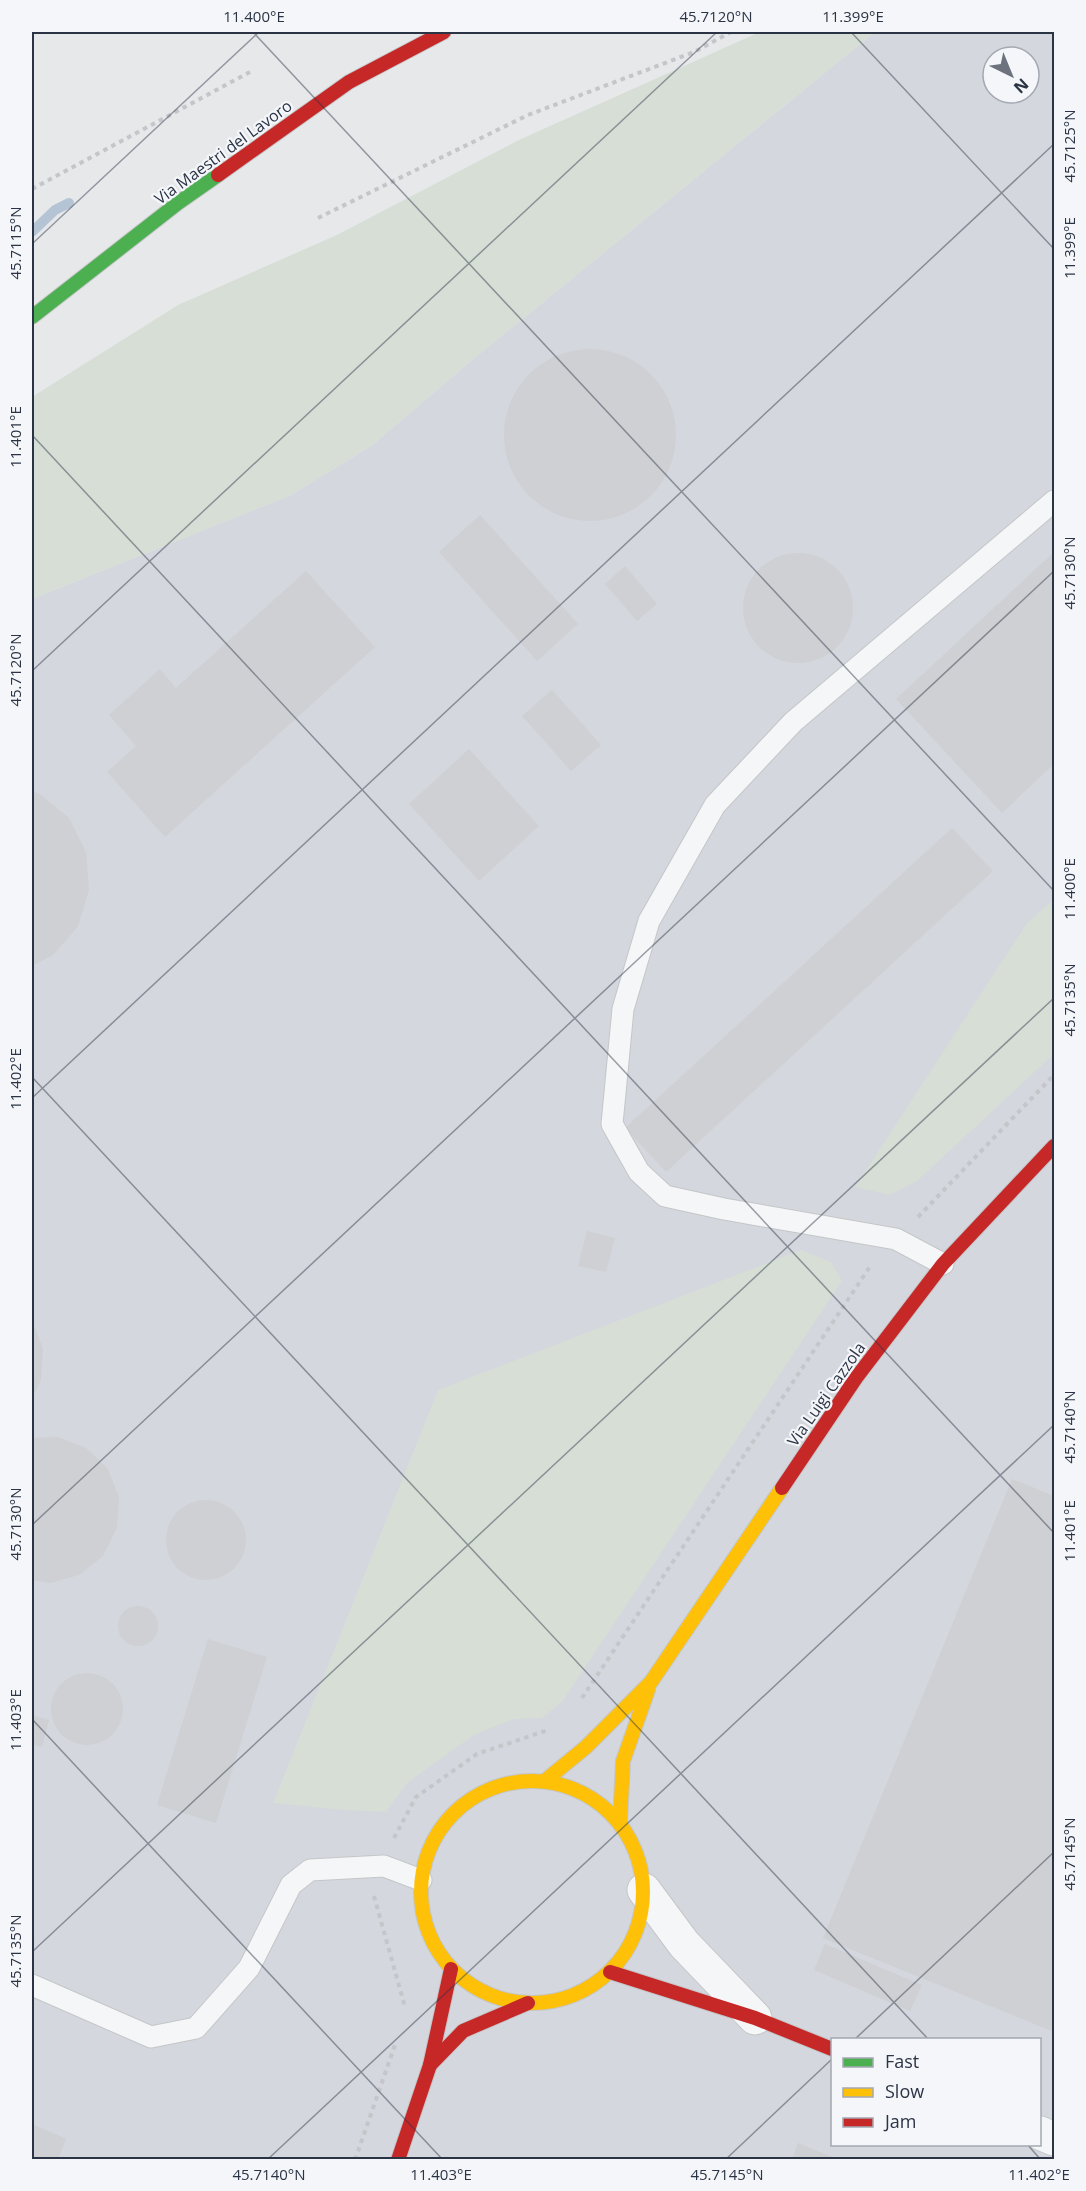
<svg xmlns="http://www.w3.org/2000/svg" width="1086" height="2191" font-family="'Open Sans',sans-serif">
	<rect width="100%" height="100%" fill="#e6e8ea"/>
	<path fill="#d4d7dd" fill-rule="evenodd" d="M875 32H1054V2159L32 2160V599L291 495 371 446 472 360ZM993 57H1029V93H993ZM832 2040H1040V2144H832Z"/>
	<g fill="#d6ded6">
		<path d="M760 32H875L472 360 371 446 291 495 32 599V397L178 305 337 235 519 140Z"/>
		<path d="M1054 899V1054L917 1181 890 1195 855 1187 1027 923Z"/>
		<path d="M801 1250 831 1262 842 1281 562 1702 542 1718 514 1719 474 1735 407 1783 386 1812 344 1810 273 1803 438 1390Z"/>
	</g>
	<g fill="none" stroke-linecap="round" stroke-linejoin="round">
		<path stroke="#b4c4d5" stroke-width="10" d="M32 232 55 210 69 203"/>
	</g>
	<g fill="#ced0d3">
		<circle cx="590" cy="435" r="86"/>
		<path d="M480 515 578 624 537 661 439 552Z"/>
		<path d="M1054 552V764L1002 813 896 699Z"/>
		<circle cx="798" cy="608" r="55"/>
		<path d="M625 566 657 604 637 621 605 584Z"/>
		<path d="M306 571 375 647 165 837 107 772 136 746 109 715 160 669 176 688Z"/>
		<path d="M552 690 601 745 571 771 522 716Z"/>
		<path d="M469 749 539 826 479 881 409 804Z"/>
		<path d="M32 791 40 794 69 818 86 852 89 890 78 926 53 955 32 966Z"/>
		<path d="M952 828 993 871 666 1172 625 1128Z"/>
		<path d="M587 1231 615 1238 606 1272 578 1266Z"/>
		<path d="M32 1320 43 1349 41 1380 32 1398Z"/>
		<path d="M58 1437 86 1448 108 1469 119 1498 117 1528 103 1556 79 1575 50 1583 32 1580V1438Z"/>
		<path d="M1012 1479 1054 1496V2032L823 1938Z"/>
		<circle cx="206" cy="1540" r="40"/>
		<circle cx="138" cy="1626" r="20"/>
		<path d="M208 1639 267 1657 216 1823 157 1805Z"/>
		<circle cx="87" cy="1709" r="36"/>
		<path d="M32 1715 49 1720 42 1747 32 1744Z"/>
		<path d="M825 1944 922 1985 910 2011 814 1970Z"/>
		<path d="M32 2124 66 2139 58 2160H32Z"/>
		<path d="M798 2143 837 2159V2160H792Z"/>
	</g>
	<g fill="none" stroke-linecap="round" stroke-linejoin="round">
		<defs>
			<g id="lane">
				<path d="M943 1264 896 1239 724 1209 665 1196 639 1172 612 1124 623 1009 649 921 715 805 793 722 1054 501"/>
				<path d="M32 1985 151 2037 196 2028 249 1968 291 1885 310 1870 384 1866 421 1880"/>
			</g>
			<g id="street">
				<path d="M644 1890 684 1944 755 2018"/>
				<path d="M1040 2133 1054 2139"/>
			</g>
			<path id="fast" d="M32 317 178 203 218 175"/>
			<g id="slow">
				<path d="M546 1780 586 1747 651 1682 782 1488"/>
				<circle cx="532" cy="1892" r="111"/>
				<path d="M620 1822 623 1761 648 1690"/>
			</g>
			<g id="jam">
				<path d="M218 175 349 82 444 32"/>
				<path d="M782 1488 856 1378 943 1264 1054 1146"/>
				<path d="M610 1972 755 2018 832 2049"/>
				<path d="M430 2065 463 2031 528 2003"/>
				<path d="M398 2160 430 2065 451 1969"/>
			</g>
		</defs>
		<use href="#lane" stroke="#c4c6c8" stroke-width="23"/>
		<use href="#street" stroke="#c4c6c8" stroke-width="35"/>
		<use href="#fast" stroke="#c4c6c8" stroke-width="16"/>
		<use href="#slow" stroke="#c4c6c8" stroke-width="16"/>
		<use href="#jam" stroke="#c4c6c8" stroke-width="16"/>
		<g stroke="#c5c6ca" stroke-width="4" stroke-dasharray="4.5 4.5" stroke-linecap="butt">
			<path d="M32 189 250 72"/>
			<path d="M318 218 528 115 694 52 731 32"/>
			<path d="M918 1217 1054 1075"/>
			<path d="M582 1698 871 1265"/>
			<path d="M394 1838 416 1797 477 1754 548 1730"/>
			<path d="M374 1896 405 2007"/>
			<path d="M355 2160 396 2042"/>
		</g>
		<use href="#lane" stroke="#f5f6f7" stroke-width="21"/>
		<use href="#street" stroke="#f5f6f7" stroke-width="33"/>
		<use href="#fast" stroke="#4caf50" stroke-width="14"/>
		<use href="#slow" stroke="#ffc107" stroke-width="14"/>
		<use href="#jam" stroke="#c62828" stroke-width="14"/>
	</g>
	<path fill="none" stroke="#2b3445" stroke-width="1.5" stroke-opacity="0.45" d="M253 32 1054 891M851 32 1054 249M32 244 259 32M32 435 1054 1533M32 671 717 32M32 1077 929 2040M32 1098 1054 144M32 1525 1054 571M32 1719 443 2160M32 1952 1054 998M854 2040 1054 1852M1027 2144 1041 2160M267 2160 1054 1425M725 2160 832 2059"/>
	<g text-anchor="middle" stroke-width="4.5" stroke-linejoin="round" paint-order="stroke">
		<g font-size="16" fill="#2b3445" stroke="#f4f6f9">
			<text transform="translate(223 152) rotate(-36)" y="6">Via Maestri del Lavoro</text>
			<text transform="translate(826 1394) rotate(-55)" y="6">Via Luigi Cazzola</text>
		</g>
	</g>
	<rect width="1086" height="2191" fill="none" stroke="#f4f6f9" stroke-width="66"/>
	<rect x="831" y="2038" width="210" height="108" fill="#f4f6f9" stroke="#a4a8b1" stroke-width="1.5"/>
	<rect x="843" y="2058" width="30" height="9" fill="#4caf50" stroke="#a4a8b1" stroke-width="1.5"/>
	<text x="885" y="2068" font-size="18" fill="#2b3445">Fast</text>
	<rect x="843" y="2088" width="30" height="9" fill="#ffc107" stroke="#a4a8b1" stroke-width="1.5"/>
	<text x="885" y="2098" font-size="18" fill="#2b3445">Slow</text>
	<rect x="843" y="2118" width="30" height="9" fill="#c62828" stroke="#a4a8b1" stroke-width="1.5"/>
	<text x="885" y="2128" font-size="18" fill="#2b3445">Jam</text>
	<g transform="translate(1011 75) rotate(137)"><circle r="28" fill="#f4f6f9" stroke="#a4a8b1" stroke-width="1.5"/>
	<path d="M0-4.5L10 22L0 15L-10 22Z" fill="#6c737f"/>
	<text y="-9" font-size="16" font-weight="bold" text-anchor="middle" fill="#2b3445">N</text>
	</g>
	<rect x="33" y="33" width="1020" height="2125" fill="none" stroke="#2b3445" stroke-width="2"/>
	<g font-size="15" text-anchor="middle" fill="#2b3445">
		<text x="254" y="22">11.400°E</text>
		<text x="716" y="22">45.7120°N</text>
		<text x="853" y="22">11.399°E</text>
		<text transform="translate(1070 146) rotate(-90)" y="5">45.7125°N</text>
		<text transform="translate(16 243) rotate(-90)" y="5">45.7115°N</text>
		<text transform="translate(1070 248) rotate(-90)" y="5">11.399°E</text>
		<text transform="translate(16 437) rotate(-90)" y="5">11.401°E</text>
		<text transform="translate(1070 573) rotate(-90)" y="5">45.7130°N</text>
		<text transform="translate(16 670) rotate(-90)" y="5">45.7120°N</text>
		<text transform="translate(1070 889) rotate(-90)" y="5">11.400°E</text>
		<text transform="translate(1070 1000) rotate(-90)" y="5">45.7135°N</text>
		<text transform="translate(16 1079) rotate(-90)" y="5">11.402°E</text>
		<text transform="translate(1070 1427) rotate(-90)" y="5">45.7140°N</text>
		<text transform="translate(16 1524) rotate(-90)" y="5">45.7130°N</text>
		<text transform="translate(1070 1531) rotate(-90)" y="5">11.401°E</text>
		<text transform="translate(16 1720) rotate(-90)" y="5">11.403°E</text>
		<text transform="translate(1070 1854) rotate(-90)" y="5">45.7145°N</text>
		<text transform="translate(16 1951) rotate(-90)" y="5">45.7135°N</text>
		<text x="269" y="2180">45.7140°N</text>
		<text x="441" y="2180">11.403°E</text>
		<text x="727" y="2180">45.7145°N</text>
		<text x="1039" y="2180">11.402°E</text>
	</g>
</svg>
